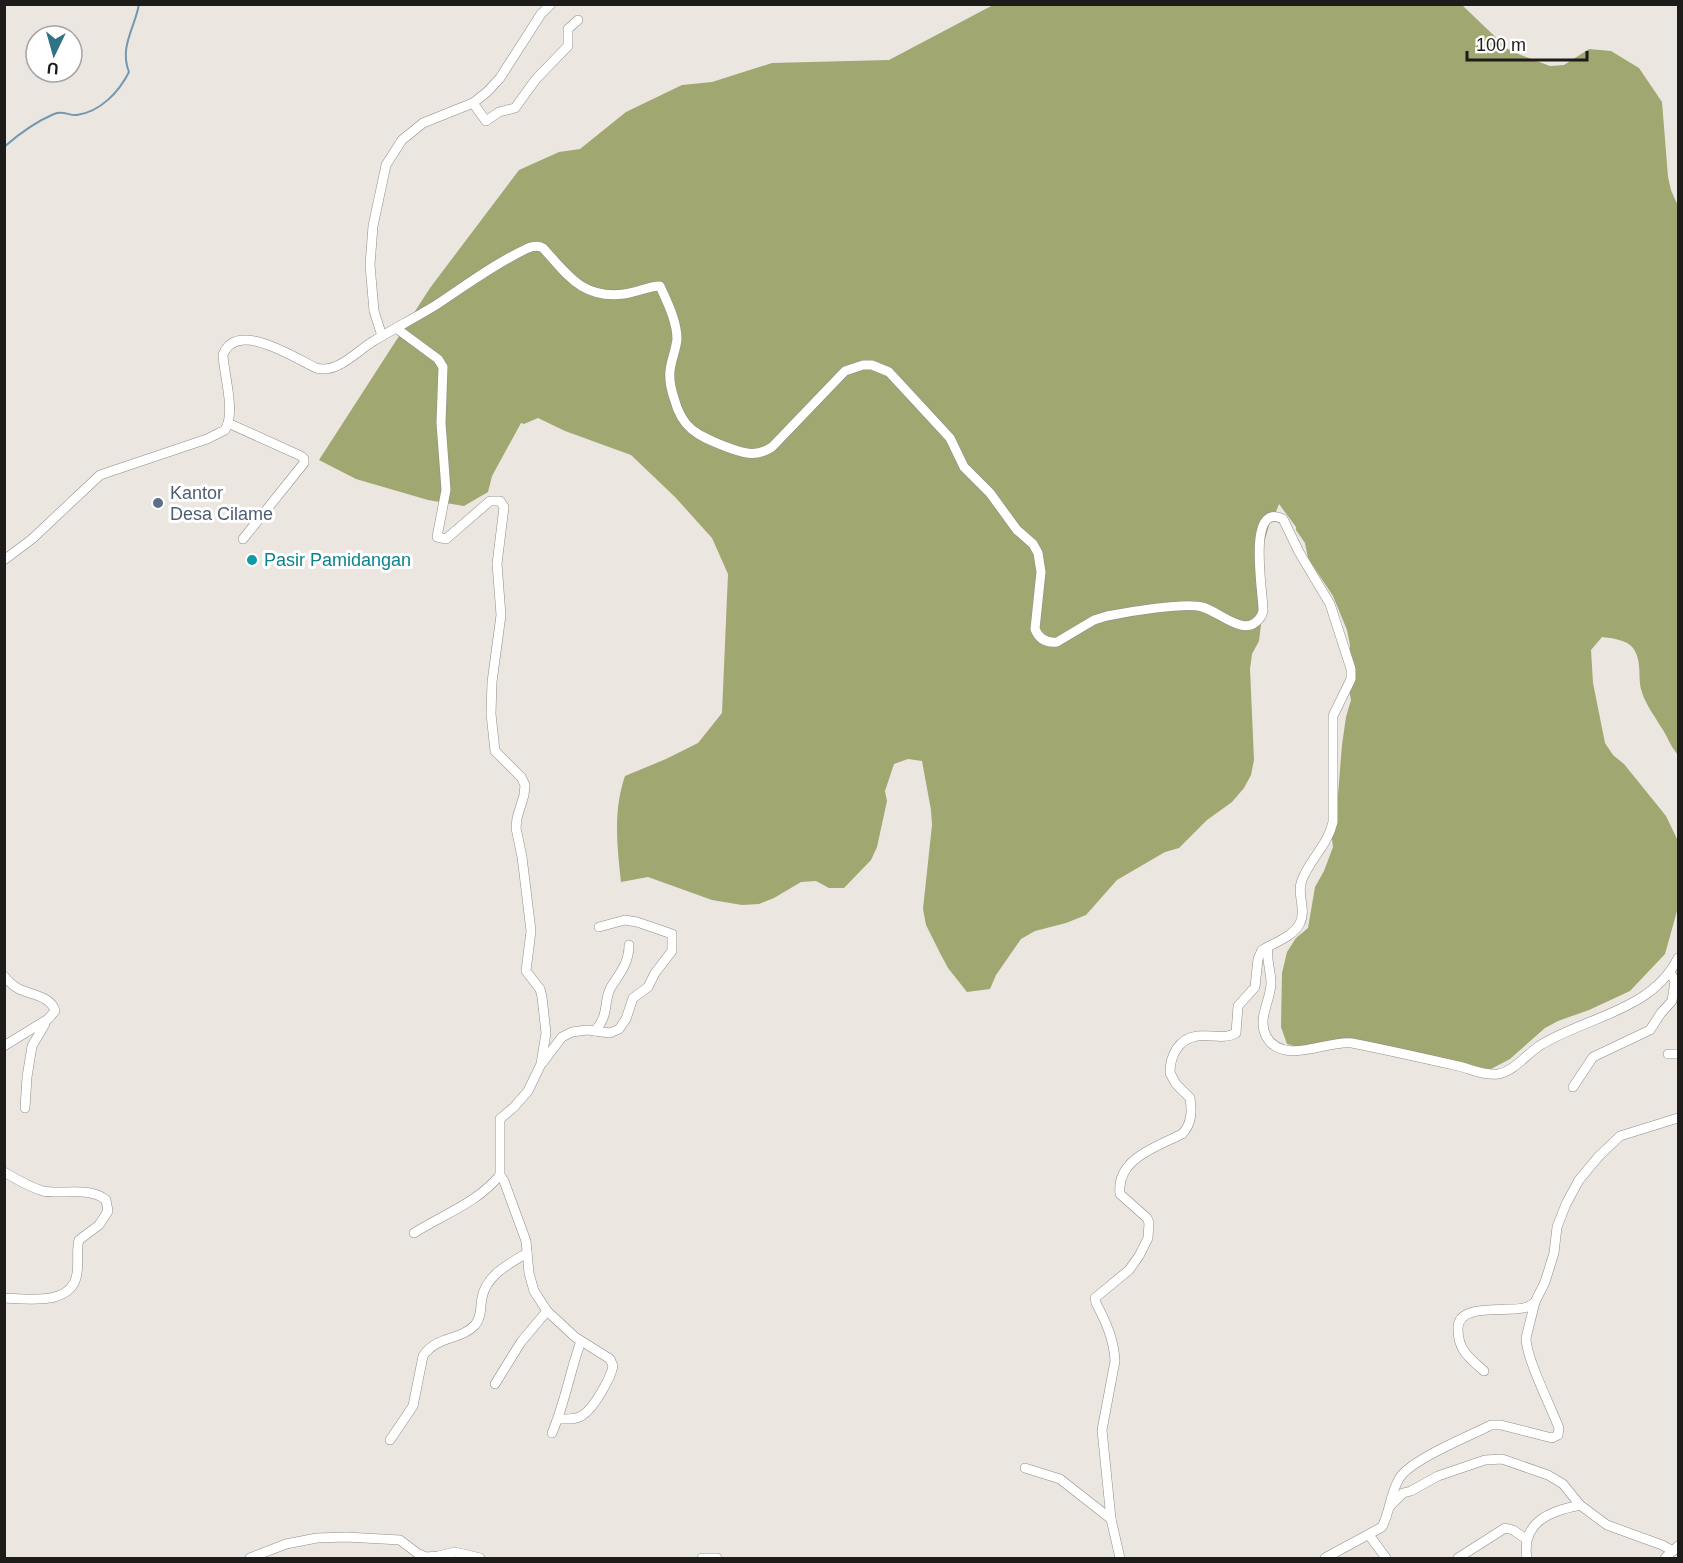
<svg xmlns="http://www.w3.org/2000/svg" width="1683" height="1563" font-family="Arial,sans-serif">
	<rect width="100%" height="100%" fill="#ebe6e0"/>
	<path fill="#a0a771" d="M995 4 1462 5 1508 49 1521 55 1550 66 1564 65 1589 49 1611 51 1639 68 1662 102 1668 177 1671 190 1678 206V755C1669 744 1668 737 1661 727 1654 715 1644 702 1641 689 1638 676 1642 660 1633 648 1627 640 1612 638 1602 637L1591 650 1593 683 1605 743 1613 755 1624 764 1666 816 1678 841 1677 911 1665 954 1630 991 1589 1010 1558 1021 1545 1028 1510 1059 1491 1069 1475 1070 1361 1043 1301 1048 1287 1044 1281 1027 1282 973 1287 952 1296 938 1308 928 1315 887 1324 871 1333 847 1331 831 1336 820 1342 745 1346 717 1351 700 1348 684 1350 645 1347 630 1333 596 1308 558 1305 543 1296 530V527L1279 504 1274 517 1271 518 1259 561 1263 608 1259 641 1252 654 1250 669 1254 760 1251 775 1244 788 1232 802 1207 820 1179 848 1165 852 1117 880 1086 915 1066 923 1035 931 1021 939 996 975 990 989 967 992 948 968 940 953 926 925 923 909 932 825 931 810 922 761 908 759 894 764 885 791 887 801 877 847 871 860 844 888H829L816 881 801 882 774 898 759 904 742 905 712 900 648 877 621 882C617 846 613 811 625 776L666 759 698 743 722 713 728 574 712 538 675 497 631 455 565 431 538 418 524 424 521 423 492 476 488 492 464 506 428 500 356 479 319 460 430 288 519 170 559 152 580 149 626 112 682 85 712 82 772 63 889 60Z"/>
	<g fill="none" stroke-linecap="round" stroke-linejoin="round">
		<path stroke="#7399b0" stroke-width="2" d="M4 147C20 133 35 122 54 114 63 110 69 116 77 115 100 112 119 92 129 72 119 47 135 28 139 4"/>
		<defs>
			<g id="minor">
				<path d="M473 103 486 121 499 112 515 108 536 79 568 46V29L578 20"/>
				<path d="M396 328 438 359 443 367 441 423 446 490 437 537 446 539 490 501H500L504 507 497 564 501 615 492 682 491 714 495 751 521 777 525 785 524 795 517 818 516 828 522 857 531 931 526 971 540 989 542 997 546 1033 541 1064 528 1091 514 1107 500 1119V1175L504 1181 526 1241 529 1273 534 1291 547 1311 575 1337 610 1359 613 1366C611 1378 593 1409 583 1415 576 1420 566 1419 559 1419"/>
				<path d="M382 336 374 311 370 265 373 226 386 165 402 140 423 123 473 103 487 92 500 78 541 14 551 4"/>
				<path d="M228 423 301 456 304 459V463L243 539"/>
				<path d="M4 560 32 539 100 475 207 439 225 430C236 412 224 376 223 355 236 319 295 358 316 368 337 374 356 352 372 342 393 329 415 318 436 305 465 286 494 264 526 249 532 246 538 245 543 248 568 275 582 299 624 294 636 293 648 286 660 286 667 302 677 321 677 339 676 350 671 360 670 371 669 380 671 389 674 398 682 429 697 435 724 446 742 453 756 458 772 447L845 371 863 365H872L889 372 950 438 964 467 990 493 1017 530 1033 544 1038 553 1041 572 1035 629C1039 639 1047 643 1057 642L1094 620 1107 616C1127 612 1185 602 1202 607 1219 611 1244 638 1259 619 1262 615 1262 616 1263 611 1264 598 1245 500 1283 519L1299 552 1330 604 1351 669V679L1333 716V822C1328 845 1310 859 1302 880 1296 894 1307 910 1300 923 1294 936 1274 943 1262 950L1258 959 1255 987 1238 1006 1236 1033C1224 1040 1210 1034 1197 1036 1178 1039 1170 1056 1170 1073L1176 1084 1190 1098C1192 1111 1192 1124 1182 1134 1156 1147 1116 1159 1120 1194L1147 1218 1149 1223 1148 1238 1139 1256 1129 1270 1095 1298 1096 1303C1106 1322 1114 1340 1115 1361L1102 1430 1111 1519 1120 1558"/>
				<path d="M1268 947C1266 961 1271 970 1271 983 1271 1000 1257 1018 1266 1036 1283 1067 1329 1039 1352 1043 1387 1050 1423 1058 1458 1066 1471 1069 1485 1076 1498 1074 1514 1071 1526 1055 1539 1046 1585 1017 1652 1011 1678 958"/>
				<path d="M4 976C8 981 13 986 19 989 31 995 51 996 55 1011L48 1019 4 1046"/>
				<path d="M595 1031C610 1014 603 1001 611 987 620 973 629 963 629 945"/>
				<path d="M1668 1054H1678"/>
				<path d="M543 1062 562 1037 572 1032 587 1030 610 1033 619 1029 626 1019 633 998 648 987 655 973 672 951V934L637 922 625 920 599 927"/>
				<path d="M1573 1087 1593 1057 1650 1030 1661 1013 1672 1001 1675 981 1670 972"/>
				<path d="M25 1108 27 1077 32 1046 45 1024"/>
				<path d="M4 1172C16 1179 29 1187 43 1191 62 1195 90 1186 106 1200L108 1211 99 1225 79 1240C76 1250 79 1262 77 1273 73 1306 29 1299 4 1298"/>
				<path d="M414 1233C444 1214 477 1203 500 1175"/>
				<path d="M1484 1371C1470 1358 1458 1351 1458 1329 1457 1301 1510 1314 1527 1307 1530 1306 1533 1304 1535 1302"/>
				<path d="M495 1384 521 1342 547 1311"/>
				<path d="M552 1433C565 1403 570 1371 581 1341"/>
				<path d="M390 1440 413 1406 423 1356C437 1335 460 1341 475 1325 482 1317 480 1307 482 1298 486 1275 509 1264 527 1253"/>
				<path d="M1025 1468 1060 1479 1111 1519"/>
				<path d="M1391 1505 1403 1493 1411 1491 1438 1476 1485 1460 1502 1459 1548 1475 1563 1484 1580 1505 1607 1525 1662 1545 1673 1551"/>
				<path d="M1369 1535 1386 1558"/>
				<path d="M250 1558 286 1544 317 1538 346 1537 400 1540 417 1553 426 1557 438 1556 455 1552 480 1558"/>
				<path d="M702 1558H717"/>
				<path d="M1325 1558 1382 1527C1390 1512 1390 1494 1399 1479 1409 1460 1470 1436 1491 1425H1501L1552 1438 1558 1435 1559 1428C1551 1407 1526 1358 1526 1338L1535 1302 1545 1282 1554 1253 1557 1227 1566 1204 1579 1180 1599 1156 1620 1136 1678 1118"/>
				<path d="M1458 1558 1505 1528 1513 1530 1526 1539"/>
				<path d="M1527 1558C1521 1522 1550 1511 1580 1505"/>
				<path d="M1665 1558 1678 1546"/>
			</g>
		</defs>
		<use href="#minor" stroke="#918c87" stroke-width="10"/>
		<use href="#minor" stroke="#fff" stroke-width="9"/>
	</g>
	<circle fill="#5c6f8a" stroke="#fff" stroke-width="2" cx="158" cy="503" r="6"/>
	<circle fill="#0f9aa8" stroke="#fff" stroke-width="2" cx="252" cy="560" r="6"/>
	<g text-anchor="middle" stroke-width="6" stroke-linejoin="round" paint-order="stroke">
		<g font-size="18" fill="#4e5e75" stroke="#fff" text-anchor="start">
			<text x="170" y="499">Kantor<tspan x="170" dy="21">Desa Cilame</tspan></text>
		</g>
		<g font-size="18" fill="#0d838f" stroke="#fff" text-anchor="start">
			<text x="264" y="566">Pasir Pamidangan</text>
		</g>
	</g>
	<rect width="1683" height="1563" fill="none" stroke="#1e1c1a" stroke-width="12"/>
	<g transform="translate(54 54) rotate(185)"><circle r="28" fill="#ffffff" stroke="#a5a4a3" stroke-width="1.5"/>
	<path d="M0-4.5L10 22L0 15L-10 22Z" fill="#327286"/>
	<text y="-9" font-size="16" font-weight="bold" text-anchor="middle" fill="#1e1c1a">U</text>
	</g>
	<path d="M1467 51v9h120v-9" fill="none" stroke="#1e1c1a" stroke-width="3"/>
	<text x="1476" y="51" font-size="18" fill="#1e1c1a" stroke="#ffffff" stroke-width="4.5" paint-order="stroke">100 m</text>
</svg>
